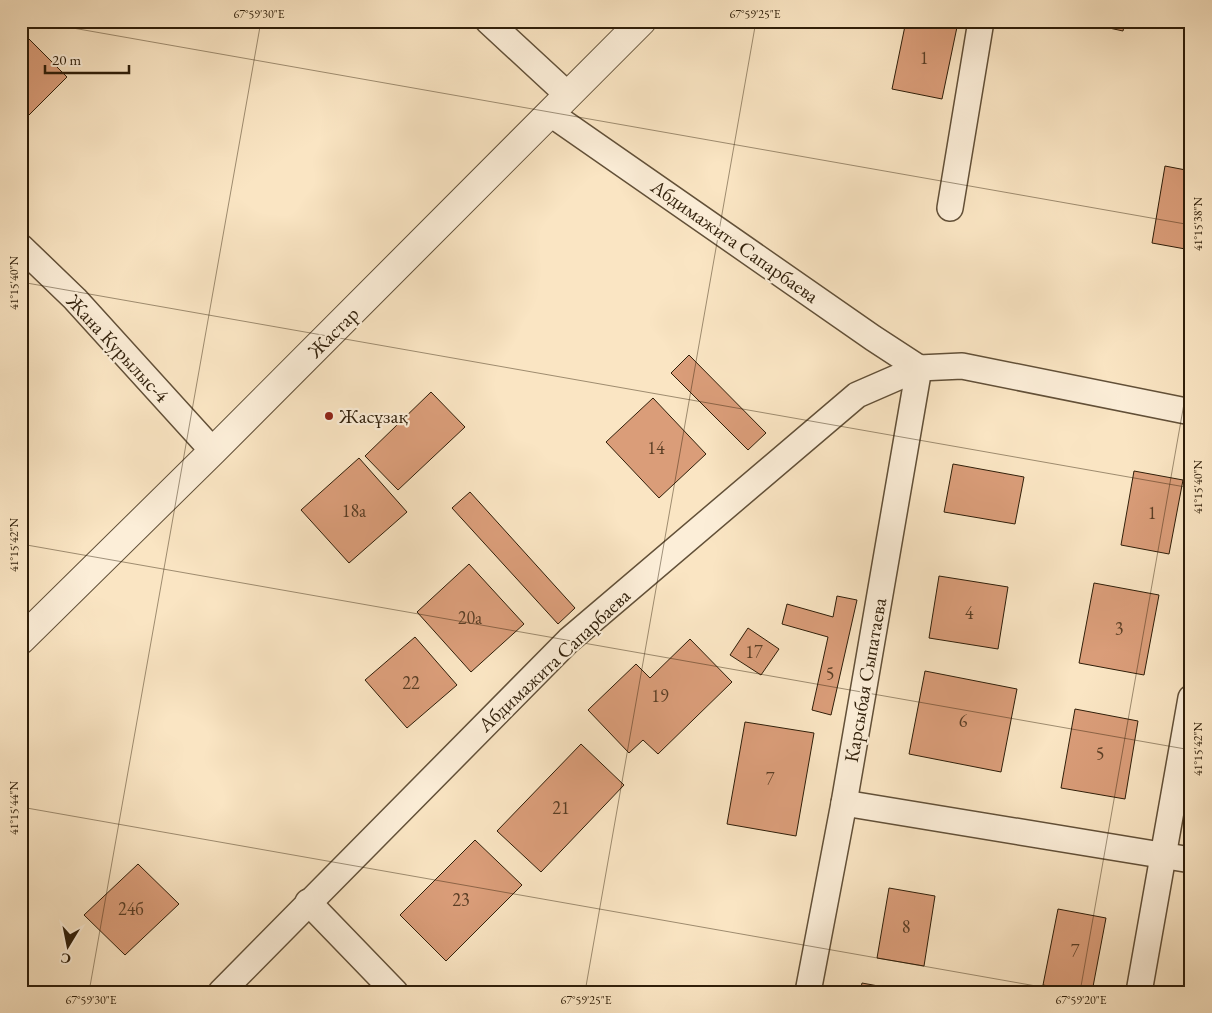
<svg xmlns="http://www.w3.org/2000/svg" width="1212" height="1013" font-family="'EB Garamond',serif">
	<rect width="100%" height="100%" fill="#fae5c3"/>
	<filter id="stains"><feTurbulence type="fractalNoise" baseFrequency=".004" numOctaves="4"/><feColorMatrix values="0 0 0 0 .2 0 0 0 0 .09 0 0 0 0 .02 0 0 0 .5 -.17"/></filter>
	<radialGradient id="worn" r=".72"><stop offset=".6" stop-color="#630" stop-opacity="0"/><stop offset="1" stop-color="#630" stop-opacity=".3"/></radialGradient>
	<g fill="#da9d79" stroke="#2f1e09">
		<path d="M906 21H927L957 27 942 99 892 89Z"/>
		<path d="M1077 21H1125L1123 31Z"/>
		<path d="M26 36 67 77 23 121 21 119V41Z"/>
		<path d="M1191 78V112L1184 111Z"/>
		<path d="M1165 166 1191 171V250L1152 243Z"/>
		<path d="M689 355 766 433 748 450 671 373Z"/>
		<path d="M431 392 465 427 398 490 365 456Z"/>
		<path d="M653 398 706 454 659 498 606 442Z"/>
		<path d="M359 458 407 512 349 563 301 510Z"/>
		<path d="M953 464 1024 477 1015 524 944 512Z"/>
		<path d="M1134 471 1183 480 1169 554 1121 545Z"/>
		<path d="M470 492 575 608 558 624 452 508Z"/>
		<path d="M469 564 524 624 471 672 417 612Z"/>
		<path d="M939 576 1008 587 998 649 929 638Z"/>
		<path d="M1094 583 1159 595 1144 675 1079 663Z"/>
		<path d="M837 596 857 600 831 715 812 710 828 637 782 624 787 604 833 617Z"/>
		<path d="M748 628 779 649 761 675 730 655Z"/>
		<path d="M415 637 457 685 407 728 365 680Z"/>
		<path d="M690 639 732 682 658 754 643 740 629 753 588 710 636 664 650 678Z"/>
		<path d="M925 671 1017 689 1001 772 909 754Z"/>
		<path d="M1075 709 1138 721 1125 799 1061 788Z"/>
		<path d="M745 722 814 733 796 836 727 824Z"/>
		<path d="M581 744 624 785 541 872 497 831Z"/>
		<path d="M475 840 522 885 446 961 400 915Z"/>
		<path d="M138 864 179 904 125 955 84 915Z"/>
		<path d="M889 888 935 896 924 966 877 958Z"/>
		<path d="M1058 909 1106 918 1092 992H1082L1043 985Z"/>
		<path d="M862 983 911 992H860Z"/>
	</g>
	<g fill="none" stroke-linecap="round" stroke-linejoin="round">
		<defs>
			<g id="minor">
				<path d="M488 21 568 95"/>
				<path d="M551 114 873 338 919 368"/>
				<path d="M950 208 981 21"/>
				<path d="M21 247 75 299 213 451"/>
				<path d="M844 803 1191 860"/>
				<path d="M308 902 395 992"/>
				<path d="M221 992 569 640 857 395 919 368 962 366 1191 412"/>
				<path d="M808 992 844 803 919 368"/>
				<path d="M1139 992 1191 698"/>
			</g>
			<path id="tertiary" d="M21 640 213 451 642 21"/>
		</defs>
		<use href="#minor" stroke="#625038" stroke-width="28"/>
		<use href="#tertiary" stroke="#625038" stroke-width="30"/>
		<use href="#minor" stroke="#fceed8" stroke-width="25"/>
		<use href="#tertiary" stroke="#fceed8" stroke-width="28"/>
	</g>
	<path fill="none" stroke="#2f1e09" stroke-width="1" stroke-opacity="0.45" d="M33 21 1191 225M21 282 1191 488M21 544 1191 750M21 807 1070 992M89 992 261 21M585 992 756 21M1080 992 1191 364"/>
	<circle fill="#8f2418" stroke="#fceed8" stroke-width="2" cx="329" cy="416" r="5"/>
	<g text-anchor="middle" stroke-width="4.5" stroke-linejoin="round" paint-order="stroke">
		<g font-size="18" fill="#5a3e25">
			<text x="924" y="64">1</text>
			<text x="656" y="454">14</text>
			<text x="354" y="517">18а</text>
			<text x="1152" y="519">1</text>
			<text x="969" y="619">4</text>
			<text x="470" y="624">20а</text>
			<text x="1119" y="635">3</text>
			<text x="754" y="658">17</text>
			<text x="830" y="680">5</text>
			<text x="411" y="689">22</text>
			<text x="660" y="702">19</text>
			<text x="963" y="727">6</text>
			<text x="1100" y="760">5</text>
			<text x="770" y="785">7</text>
			<text x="561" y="814">21</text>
			<text x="461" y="906">23</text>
			<text x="131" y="915">24б</text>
			<text x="906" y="933">8</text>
			<text x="1075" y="957">7</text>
		</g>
		<g font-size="20" fill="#2f1e09" stroke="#fceed8">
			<text transform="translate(735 241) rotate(35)" y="7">Абдимажита Сапарбаева</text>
			<text transform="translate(333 332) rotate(-45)" y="7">Жастар</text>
			<text transform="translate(118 348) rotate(47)" y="7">Жана Курылыс-4</text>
			<text transform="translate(554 660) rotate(-43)" y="7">Абдимажита Сапарбаева</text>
			<text transform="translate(865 680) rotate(-80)" y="7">Карсыбая Сыпатаева</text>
		</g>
		<g font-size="20" fill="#2f1e09" stroke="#fceed8" text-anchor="start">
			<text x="339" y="423">Жасұзақ</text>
		</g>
	</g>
	<rect width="1212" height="1013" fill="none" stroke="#fae5c3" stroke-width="55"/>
	<g transform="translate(68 946) rotate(190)" stroke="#fceed8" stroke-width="4" paint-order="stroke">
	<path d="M0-4L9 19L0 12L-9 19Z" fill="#2f1e09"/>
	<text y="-8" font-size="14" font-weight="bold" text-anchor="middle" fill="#2f1e09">С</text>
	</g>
	<path d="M45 65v8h84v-8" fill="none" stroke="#2f1e09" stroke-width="2.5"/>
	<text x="52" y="65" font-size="15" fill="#2f1e09" stroke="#fceed8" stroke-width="4" paint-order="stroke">20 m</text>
	<rect x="28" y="28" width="1156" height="958" fill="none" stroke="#2f1e09" stroke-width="2"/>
	<g font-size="12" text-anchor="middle" fill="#2f1e09">
		<text x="259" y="18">67°59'30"E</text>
		<text x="755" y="18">67°59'25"E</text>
		<text transform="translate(1198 224) rotate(-90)" y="4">41°15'38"N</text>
		<text transform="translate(14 283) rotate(-90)" y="4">41°15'40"N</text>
		<text transform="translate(1198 487) rotate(-90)" y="4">41°15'40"N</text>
		<text transform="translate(14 545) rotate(-90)" y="4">41°15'42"N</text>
		<text transform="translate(1198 749) rotate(-90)" y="4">41°15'42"N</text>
		<text transform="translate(14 808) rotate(-90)" y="4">41°15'44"N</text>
		<text x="91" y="1004">67°59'30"E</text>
		<text x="586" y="1004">67°59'25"E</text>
		<text x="1081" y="1004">67°59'20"E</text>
	</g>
	<rect width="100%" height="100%" filter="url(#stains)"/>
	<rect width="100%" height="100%" fill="url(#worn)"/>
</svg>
